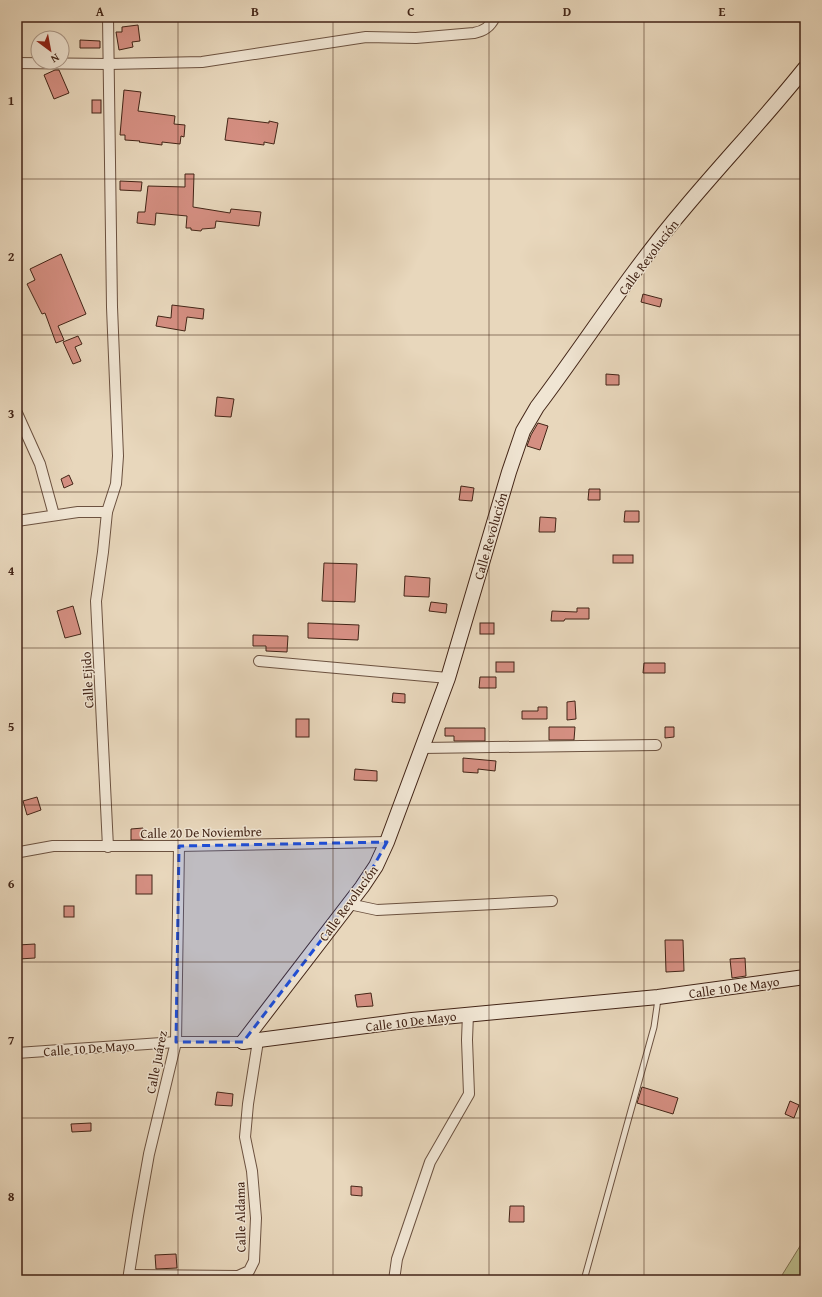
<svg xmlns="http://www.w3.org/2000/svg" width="822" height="1297" font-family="'Gentium Book Plus',serif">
	<rect width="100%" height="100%" fill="#e8d7bc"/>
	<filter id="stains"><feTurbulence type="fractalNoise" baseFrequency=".005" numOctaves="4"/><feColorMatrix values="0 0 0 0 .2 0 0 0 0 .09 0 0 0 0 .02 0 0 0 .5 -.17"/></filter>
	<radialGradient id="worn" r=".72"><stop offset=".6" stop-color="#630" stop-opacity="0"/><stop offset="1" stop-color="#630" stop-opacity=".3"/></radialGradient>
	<path fill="#bbbd8d" stroke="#7f7152" d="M805 1238V1280H779Z"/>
	<g fill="#d58f82" stroke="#432517">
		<path d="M138 25 140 41 132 42 133 47 119 50 116 32H122V27Z"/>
		<path d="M80 40 100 41V48H80Z"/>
		<path d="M55 70H59L69 93 54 99 44 75Z"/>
		<path d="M124 90 141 92 138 111 175 116 174 124 185 125 184 137 181 136 180 144 162 142V145L139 142 140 141 125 140V135H120Z"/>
		<rect x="92" y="100" width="9" height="13"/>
		<path d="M228 118 269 123V121L278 123 274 144 264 142V145L225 140Z"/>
		<path d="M185 174H194L193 207 230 213 231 209 261 212 259 226 216 221 215 228 202 229 201 231 191 230V228H186L187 216 156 213 155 225 137 223 138 212H145L148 186 185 187Z"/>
		<path d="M120 181 142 182 141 191 120 190Z"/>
		<path d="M61 254 86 314 58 326 64 340 56 343 45 313 42 314 27 284 35 280 30 269Z"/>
		<path d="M643 294 662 299 660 307 641 302Z"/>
		<path d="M172 305 204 309 203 319 187 317 185 331 156 326 158 316 171 318Z"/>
		<path d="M78 336 82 344 75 347 81 361 73 364 63 342Z"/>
		<path d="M606 374 619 375V385H606Z"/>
		<path d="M217 397 234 399 231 417 215 416Z"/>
		<path d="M538 423 548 426 540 450 527 446 531 435Z"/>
		<path d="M69 475 73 484 64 488 61 479Z"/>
		<path d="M461 486 474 488 472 501 459 500Z"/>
		<path d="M589 489H600V500H588Z"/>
		<path d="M625 511H639V522H624Z"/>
		<path d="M540 517 556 518 555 532H539Z"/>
		<rect x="613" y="555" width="20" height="8"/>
		<path d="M324 563 357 564 355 602 322 601Z"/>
		<path d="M405 576 430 578 429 597 404 596Z"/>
		<path d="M431 602 447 604 446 613 429 611Z"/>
		<path d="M73 606 81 634 65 638 57 611Z"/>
		<path d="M577 608H589V619H565L564 621H551L552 611 577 612Z"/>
		<path d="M308 623 359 625 358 640 308 638Z"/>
		<rect x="480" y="623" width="14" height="11"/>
		<path d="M253 635 288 636 287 652 266 651V646H253Z"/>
		<rect x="496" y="662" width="18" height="10"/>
		<path d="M644 663H665V673H643Z"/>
		<path d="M480 677H496V688H479Z"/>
		<path d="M393 693 405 694V703L392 702Z"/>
		<path d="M575 701 576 719 567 720V702Z"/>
		<path d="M538 707H547V719H522V711H538Z"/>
		<rect x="296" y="719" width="13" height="18"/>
		<path d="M549 727H575L574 740H549Z"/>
		<path d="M665 727H674V737L665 738Z"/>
		<path d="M445 728H485V741H454V736H445Z"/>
		<path d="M463 758 496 761 495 771 478 769V773L463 772Z"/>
		<path d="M355 769 377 771V781L354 780Z"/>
		<path d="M37 797 41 810 27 815 23 801Z"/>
		<path d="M143 828V840H131V829Z"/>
		<rect x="136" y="875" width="16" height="19"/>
		<rect x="64" y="906" width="10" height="11"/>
		<path d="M665 940H683L684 971 666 972Z"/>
		<path d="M35 944V958L19 959 18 945Z"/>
		<path d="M745 958 746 976 732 978 730 959Z"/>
		<path d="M371 993 373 1006 357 1007 355 995Z"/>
		<path d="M642 1087 678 1098 673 1114 637 1103Z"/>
		<path d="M217 1092 233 1094 232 1106 215 1105Z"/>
		<path d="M790 1101 799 1105 794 1118 785 1114Z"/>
		<path d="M91 1123V1131L72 1132 71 1124Z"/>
		<path d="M351 1186 362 1187V1196L351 1195Z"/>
		<path d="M510 1206H524V1222H509Z"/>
		<path d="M176 1254 177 1268 156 1269 155 1255Z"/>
	</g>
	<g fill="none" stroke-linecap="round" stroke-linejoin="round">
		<defs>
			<path id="lane" d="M584 1280 654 1027 658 999"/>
			<g id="street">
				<path d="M108 17 112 307 118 456 116 484 107 512 103 552 96 601 108 847"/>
				<path d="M17 63 109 64 202 62 366 37 416 38 474 33C484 31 490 27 495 17"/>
				<path d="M17 413 40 464 54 515"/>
				<path d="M17 521 78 512H107"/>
				<path d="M259 661 448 678"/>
				<path d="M422 748 656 745"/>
				<path d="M17 854 20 852 53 846H179L387 842"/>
				<path d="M349 904 377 910 552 901"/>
				<path d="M17 1053 176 1042H243"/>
				<path d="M129 1275 238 1276 249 1271 254 1261 256 1218 252 1171 245 1137 248 1104 258 1041"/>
				<path d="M128 1280 138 1216 149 1154 176 1042 179 846"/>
				<path d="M394 1280 397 1259 430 1162 469 1094 467 1040 468 1014"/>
			</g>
			<g id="secondary">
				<path d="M243 1042 362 887 376 866 387 842 448 678 509 472 523 431 537 407C586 342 630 272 683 210 723 162 766 117 805 68"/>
				<path d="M243 1042 412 1020 658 997 805 977"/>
			</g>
		</defs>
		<use href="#lane" stroke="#6c5240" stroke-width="7"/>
		<use href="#street" stroke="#6c5240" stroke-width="12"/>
		<use href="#secondary" stroke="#432517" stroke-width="16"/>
		<use href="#lane" stroke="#f0e5d3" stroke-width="5"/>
		<use href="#street" stroke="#f0e5d3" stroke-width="10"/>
		<use href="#secondary" stroke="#f0e5d3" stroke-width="14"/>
	</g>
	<path fill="#1d4ed8" fill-opacity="0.2" stroke="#1d4ed8" stroke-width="3" stroke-dasharray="8 5" stroke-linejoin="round" d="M387 842 362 887 243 1042H176L179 846Z"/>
	<path fill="none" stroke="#432517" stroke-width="1" stroke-opacity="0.55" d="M178 17V1280M333 17V1280M489 17V1280M644 17V1280M17 179H805M17 335H805M17 492H805M17 648H805M17 805H805M17 962H805M17 1118H805"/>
	<g text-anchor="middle" stroke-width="3" stroke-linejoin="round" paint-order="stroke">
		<g font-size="13" fill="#432517" stroke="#f0e5d3">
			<text transform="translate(648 257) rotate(-53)" y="5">Calle Revolución</text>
			<text transform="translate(490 536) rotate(-74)" y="5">Calle Revolución</text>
			<text transform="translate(87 680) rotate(-93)" y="5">Calle Ejido</text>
			<text transform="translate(201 832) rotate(-1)" y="5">Calle 20 De Noviembre</text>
			<text transform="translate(348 903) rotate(-54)" y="5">Calle Revolución</text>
			<text transform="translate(734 987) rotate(-8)" y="5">Calle 10 De Mayo</text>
			<text transform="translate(411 1021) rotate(-7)" y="5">Calle 10 De Mayo</text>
			<text transform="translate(89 1048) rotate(-4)" y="5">Calle 10 De Mayo</text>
			<text transform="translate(156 1062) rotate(-79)" y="5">Calle Juárez</text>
			<text transform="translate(240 1217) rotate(-91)" y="5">Calle Aldama</text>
		</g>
	</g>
	<rect width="822" height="1297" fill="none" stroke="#e8d7bc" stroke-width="44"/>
	<g transform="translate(50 50) rotate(148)"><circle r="19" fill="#f0e5d3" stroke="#ab9888"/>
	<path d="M0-3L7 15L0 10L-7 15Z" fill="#8f2418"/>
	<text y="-6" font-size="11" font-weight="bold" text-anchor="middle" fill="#432517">N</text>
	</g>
	<rect x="22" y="22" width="778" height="1253" fill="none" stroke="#432517" stroke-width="1.5"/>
	<g font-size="13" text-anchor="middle" font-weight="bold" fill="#432517">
		<text x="100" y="16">A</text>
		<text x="255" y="16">B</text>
		<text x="411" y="16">C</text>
		<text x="567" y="16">D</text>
		<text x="722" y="16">E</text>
		<text x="11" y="105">1</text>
		<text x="11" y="261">2</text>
		<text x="11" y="418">3</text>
		<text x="11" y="575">4</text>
		<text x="11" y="731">5</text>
		<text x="11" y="888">6</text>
		<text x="11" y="1045">7</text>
		<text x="11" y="1201">8</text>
	</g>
	<rect width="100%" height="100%" filter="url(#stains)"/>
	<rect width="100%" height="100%" fill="url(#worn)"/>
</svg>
